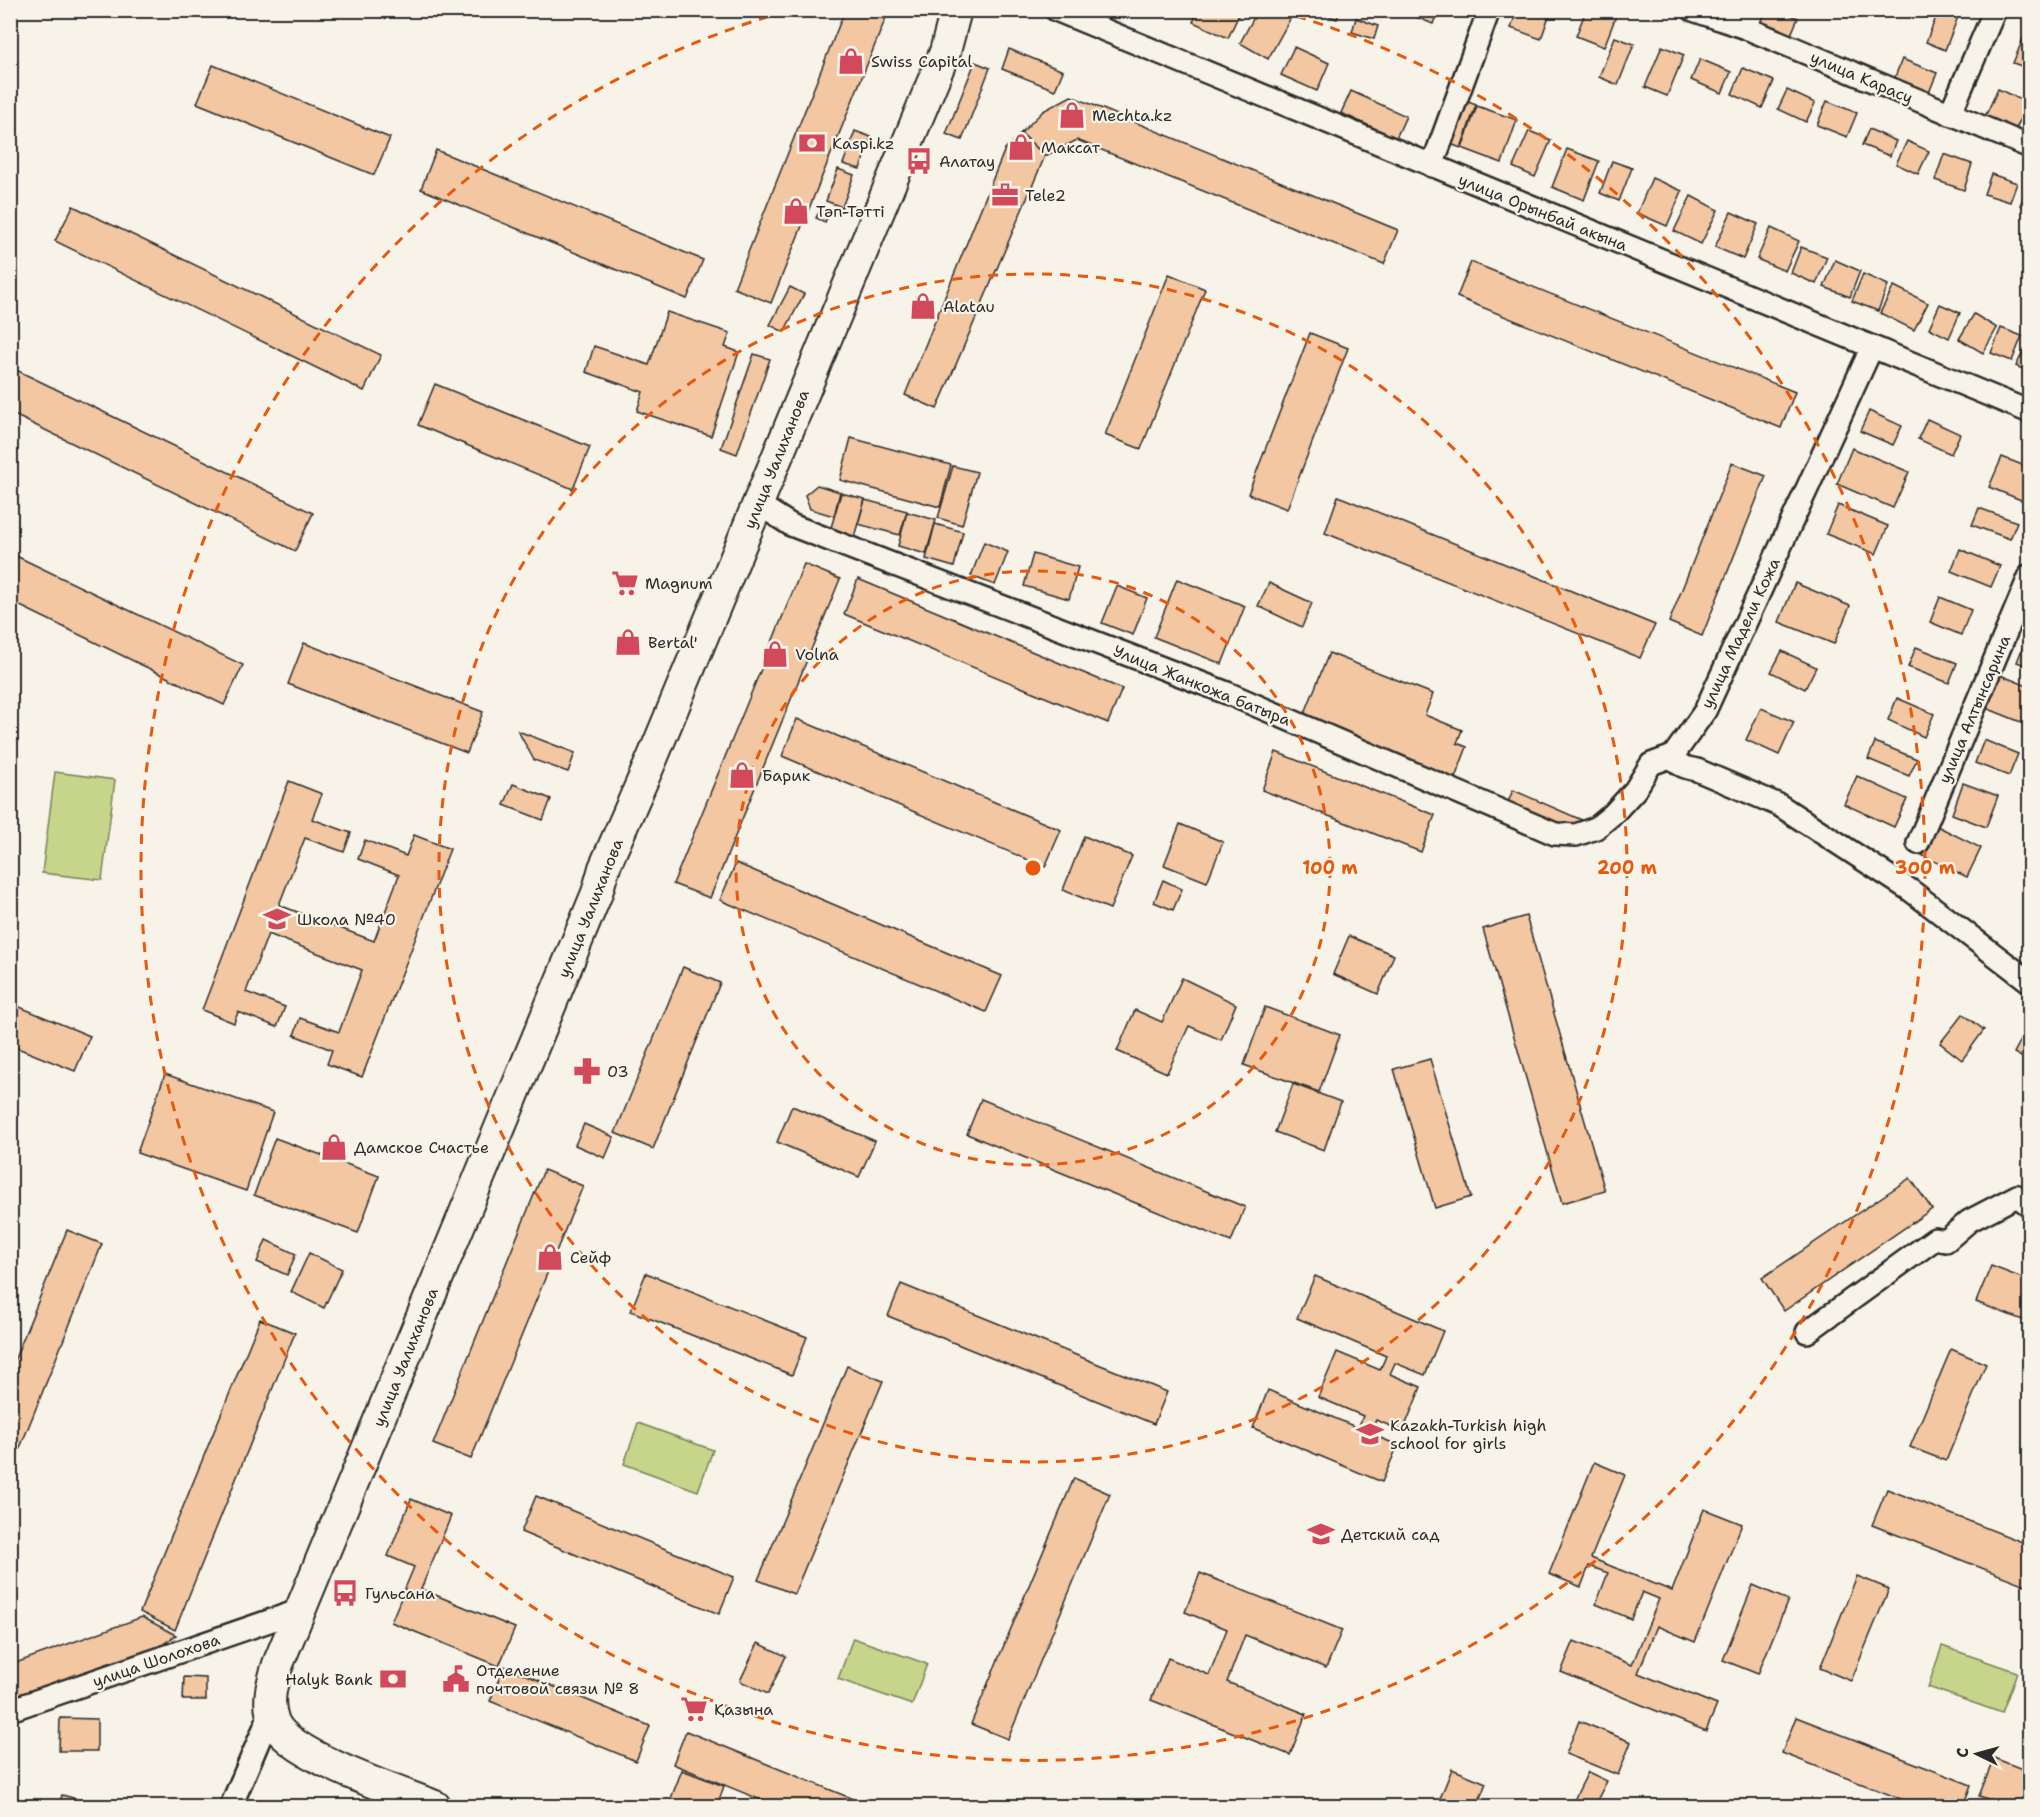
<svg xmlns="http://www.w3.org/2000/svg" width="2040" height="1817" font-family="'Shantell Sans',sans-serif">
	<rect width="100%" height="100%" fill="#f7f3e8"/>
	<filter id="ink" filterUnits="userSpaceOnUse"><feTurbulence type="fractalNoise" baseFrequency=".0167" numOctaves="2"/><feDisplacementMap in="SourceGraphic" scale="12" xChannelSelector="R" yChannelSelector="G"/><feConvolveMatrix kernelMatrix="1 2 1 2 8 2 1 2 1" color-interpolation-filters="sRGB"/></filter>
	<g filter="url(#ink)">
		<g fill="#c6d589" stroke="#78805a" stroke-width="1.5">
			<path d="M55 772 115 780 102 880 42 873Z"/>
			<path d="M638 1423 713 1450 698 1491 624 1464Z"/>
			<path d="M853 1638 927 1664 912 1705 838 1679Z"/>
			<path d="M1942 1646 2017 1672 2002 1713 1928 1687Z"/>
		</g>
		<g fill="#f2c7a1" stroke="#2b2b2b" stroke-width="1.5">
			<path d="M845 10H889L771 303 734 288Z"/>
			<path d="M1199 10H1241L1228 38 1193 22Z"/>
			<path d="M1258 10H1295L1268 59 1240 43Z"/>
			<path d="M1314 10H1340L1337 19Z"/>
			<path d="M1399 10H1438L1433 24Z"/>
			<path d="M1517 10H1551L1541 39 1511 28Z"/>
			<path d="M1586 10H1600L1616 16 1604 47 1576 36Z"/>
			<path d="M1766 10H1779L1798 18 1790 37 1760 25Z"/>
			<path d="M1939 10 1958 17 1945 50 1926 42Z"/>
			<path d="M1356 18 1378 26 1374 39 1352 32Z"/>
			<path d="M1615 37 1634 44 1618 85 1599 77Z"/>
			<path d="M2023 39 2030 41V69L2013 63Z"/>
			<path d="M1662 46 1684 55 1667 96 1645 87Z"/>
			<path d="M1294 47 1329 63 1317 91 1281 75Z"/>
			<path d="M1009 49 1063 71 1055 90 1002 69Z"/>
			<path d="M1700 59 1731 72 1722 93 1691 80Z"/>
			<path d="M1902 59 1937 73 1928 95 1893 82Z"/>
			<path d="M975 62 990 68 962 140 946 134Z"/>
			<path d="M213 65 390 138 374 175 197 103Z"/>
			<path d="M1743 68 1774 81 1762 108 1732 94Z"/>
			<path d="M1998 89 2028 103 2013 135 1983 121Z"/>
			<path d="M1787 90 1815 103 1806 122 1778 109Z"/>
			<path d="M1351 91 1406 116 1396 138 1341 113Z"/>
			<path d="M1071 96 1398 230 1384 264 1077 140 1045 156 1021 133 1043 111Z"/>
			<path d="M1461 99 1476 105 1461 148 1445 142Z"/>
			<path d="M1827 101 1857 113 1847 137 1817 125Z"/>
			<path d="M1477 106 1517 120 1502 163 1462 148Z"/>
			<path d="M1869 129 1896 141 1890 156 1862 145Z"/>
			<path d="M855 131 871 137 860 169 843 164Z"/>
			<path d="M1529 131 1551 140 1535 177 1513 167Z"/>
			<path d="M1021 133 1045 156 937 409 905 395 1005 149Z"/>
			<path d="M1907 141 1929 151 1918 174 1896 164Z"/>
			<path d="M1567 149 1599 161 1584 200 1552 187Z"/>
			<path d="M436 150 703 260 687 299 421 189Z"/>
			<path d="M1944 154 1972 164 1964 190 1935 180Z"/>
			<path d="M1612 161 1632 168 1619 201 1600 193Z"/>
			<path d="M838 169 854 175 842 207 826 201Z"/>
			<path d="M1991 174 2017 183 2010 202 1984 194Z"/>
			<path d="M1652 178 1682 191 1667 226 1637 213Z"/>
			<path d="M2029 184H2030V209L2020 205Z"/>
			<path d="M1691 196 1718 210 1701 244 1674 231Z"/>
			<path d="M73 206 381 355 364 391 55 241Z"/>
			<path d="M821 208 830 212 825 222 816 218Z"/>
			<path d="M1731 212 1758 224 1743 259 1715 247Z"/>
			<path d="M1771 228 1799 241 1785 271 1757 259Z"/>
			<path d="M1801 247 1827 257 1816 284 1791 273Z"/>
			<path d="M1835 260 1860 271 1850 297 1824 287Z"/>
			<path d="M1471 262 1795 392 1781 428 1457 297Z"/>
			<path d="M1169 274 1205 289 1141 449 1105 435Z"/>
			<path d="M1863 274 1888 285 1878 311 1852 301Z"/>
			<path d="M1894 286 1928 303 1914 330 1880 313Z"/>
			<path d="M790 287 804 294 784 332 770 325Z"/>
			<path d="M1940 304 1960 313 1949 338 1929 328Z"/>
			<path d="M667 312 730 333 725 347 739 352 711 436 637 411 643 392 586 372 594 346 649 365Z"/>
			<path d="M1974 314 1997 328 1983 353 1959 339Z"/>
			<path d="M2001 328 2022 336 2012 361 1991 353Z"/>
			<path d="M1310 333 1348 348 1287 509 1248 494Z"/>
			<path d="M2026 346 2030 347V372L2016 366Z"/>
			<path d="M754 354 770 359 737 454 721 448Z"/>
			<path d="M10 367 313 513 295 551 10 413Z"/>
			<path d="M435 384 590 447 573 489 418 425Z"/>
			<path d="M1869 411 1902 426 1893 445 1860 431Z"/>
			<path d="M1927 419 1960 434 1951 454 1918 439Z"/>
			<path d="M851 438 951 465 940 507 840 480Z"/>
			<path d="M1852 448 1909 472 1893 508 1837 484Z"/>
			<path d="M2002 457 2030 468V494L2026 502 1989 487Z"/>
			<path d="M1732 463 1766 476 1702 636 1669 622Z"/>
			<path d="M953 466 977 472 962 525 938 518Z"/>
			<path d="M817 485 840 492 834 516 810 509 805 495Z"/>
			<path d="M841 493 865 499 854 537 830 531Z"/>
			<path d="M1338 496 1655 625 1640 658 1325 533Z"/>
			<path d="M865 500 907 511 900 535 858 524Z"/>
			<path d="M1838 505 1888 526 1876 554 1826 534Z"/>
			<path d="M1979 508 2017 522 2010 539 1972 525Z"/>
			<path d="M907 512 936 520 926 554 898 546Z"/>
			<path d="M935 524 963 532 954 567 926 559Z"/>
			<path d="M984 542 1008 552 995 585 971 576Z"/>
			<path d="M1960 549 2000 566 1991 587 1951 571Z"/>
			<path d="M10 553 243 665 224 705 10 601Z"/>
			<path d="M1033 554 1078 567 1069 599 1024 586Z"/>
			<path d="M804 564 840 579 710 898 673 884Z"/>
			<path d="M858 579 1122 689 1108 723 844 614Z"/>
			<path d="M1177 579 1245 606 1222 664 1154 637Z"/>
			<path d="M1269 583 1312 603 1302 627 1258 606Z"/>
			<path d="M1795 583 1850 606 1834 644 1779 622Z"/>
			<path d="M1117 586 1147 598 1133 635 1102 623Z"/>
			<path d="M1940 597 1971 610 1961 635 1930 622Z"/>
			<path d="M2028 634 2030 635V667L2017 662Z"/>
			<path d="M304 643 483 712 467 753 288 684Z"/>
			<path d="M1916 647 1957 663 1949 683 1908 667Z"/>
			<path d="M1782 651 1816 667 1805 689 1771 672Z"/>
			<path d="M1329 653 1433 694 1425 715 1462 730 1457 743 1467 747 1455 778 1303 718Z"/>
			<path d="M2000 675 2030 687V716L2026 724 1986 708Z"/>
			<path d="M1897 698 1934 714 1924 737 1888 720Z"/>
			<path d="M1761 708 1794 722 1779 755 1746 740Z"/>
			<path d="M797 719 1061 830 1045 867 782 756Z"/>
			<path d="M518 731 575 753 568 772 534 760Z"/>
			<path d="M1984 740 2018 754 2009 776 1975 763Z"/>
			<path d="M1875 742 1917 759 1909 776 1868 759Z"/>
			<path d="M1276 752 1435 815 1421 852 1262 790Z"/>
			<path d="M1857 776 1907 799 1894 827 1844 804Z"/>
			<path d="M289 781 322 794 312 819 351 833 344 852 305 838 279 905 374 941 399 875 358 859 365 840 406 856 414 835 450 849 362 1077 327 1064 332 1050 294 1035 300 1018 339 1032 362 970 268 934 246 992 285 1007 277 1027 238 1012 234 1023 202 1010Z"/>
			<path d="M1963 783 1998 796 1986 827 1952 814Z"/>
			<path d="M513 784 551 799 543 820 504 805Z"/>
			<path d="M1513 790 1591 824 1565 834 1506 807Z"/>
			<path d="M1180 824 1223 842 1207 882 1164 865Z"/>
			<path d="M1937 826 1981 848 1967 877 1923 856Z"/>
			<path d="M1084 836 1132 856 1110 909 1063 890Z"/>
			<path d="M736 863 1002 976 986 1012 720 900Z"/>
			<path d="M1163 880 1182 889 1173 910 1154 902Z"/>
			<path d="M1526 916 1605 1191 1562 1203 1483 929Z"/>
			<path d="M1349 936 1394 955 1378 994 1333 974Z"/>
			<path d="M683 967 720 983 653 1149 615 1133Z"/>
			<path d="M1182 978 1236 1004 1221 1040 1189 1026 1167 1073 1117 1051 1135 1010 1162 1022Z"/>
			<path d="M10 1003 90 1036 75 1071 10 1045Z"/>
			<path d="M1265 1007 1340 1035 1319 1092 1244 1065Z"/>
			<path d="M1963 1014 1984 1030 1962 1060 1940 1043Z"/>
			<path d="M2030 1023V1062L2014 1053Z"/>
			<path d="M1430 1059 1471 1197 1435 1208 1394 1069Z"/>
			<path d="M165 1074 273 1112 246 1191 137 1153Z"/>
			<path d="M1293 1084 1341 1102 1324 1150 1275 1132Z"/>
			<path d="M981 1099 1245 1207 1231 1242 967 1134Z"/>
			<path d="M792 1106 875 1141 859 1177 777 1142Z"/>
			<path d="M584 1124 614 1137 605 1158 575 1145Z"/>
			<path d="M275 1138 379 1176 358 1233 254 1195Z"/>
			<path d="M544 1170 583 1186 471 1459 433 1444Z"/>
			<path d="M1910 1178 1932 1209 1784 1311 1762 1278Z"/>
			<path d="M67 1230 102 1244 12 1468 10 1371Z"/>
			<path d="M266 1240 296 1254 287 1275 257 1262Z"/>
			<path d="M309 1253 342 1269 324 1308 291 1292Z"/>
			<path d="M1991 1266 2030 1281V1323L1976 1302Z"/>
			<path d="M646 1273 807 1337 792 1375 631 1311Z"/>
			<path d="M1315 1276 1443 1331 1425 1375 1395 1363 1390 1374 1421 1387 1403 1431 1376 1420 1370 1434 1398 1445 1382 1482 1253 1428 1268 1390 1358 1428 1363 1416 1318 1397 1337 1352 1380 1370 1386 1356 1297 1318Z"/>
			<path d="M901 1284 1167 1392 1154 1424 888 1316Z"/>
			<path d="M260 1319 295 1333 175 1630 140 1612Z"/>
			<path d="M1951 1349 1986 1364 1946 1461 1910 1447Z"/>
			<path d="M847 1366 883 1381 794 1594 758 1580Z"/>
			<path d="M1594 1462 1625 1475 1591 1558 1672 1591 1704 1509 1742 1524 1695 1642 1657 1626 1638 1673 1717 1705 1706 1731 1561 1672 1574 1641 1632 1665 1659 1599 1642 1592 1631 1619 1596 1604 1608 1573 1589 1566 1581 1587 1549 1574Z"/>
			<path d="M1074 1478 1110 1494 1008 1739 971 1724Z"/>
			<path d="M1887 1489 2030 1545V1587L1872 1525Z"/>
			<path d="M536 1496 734 1577 719 1614 521 1532Z"/>
			<path d="M411 1499 451 1516 421 1589 515 1628 499 1666 391 1622 414 1567 388 1556Z"/>
			<path d="M1200 1573 1342 1630 1326 1668 1245 1635 1227 1682 1306 1714 1290 1755 1151 1700 1168 1658 1209 1675 1227 1629 1185 1612Z"/>
			<path d="M1857 1576 1889 1589 1851 1681 1820 1668Z"/>
			<path d="M1753 1585 1788 1600 1758 1674 1723 1660Z"/>
			<path d="M142 1617 176 1635 152 1652 10 1703V1665Z"/>
			<path d="M758 1643 786 1656 768 1694 740 1681Z"/>
			<path d="M504 1666 650 1726 636 1761 490 1701Z"/>
			<path d="M184 1677 206 1678V1700H183Z"/>
			<path d="M1796 1717 1971 1785 1963 1806H1919L1782 1753Z"/>
			<path d="M60 1718 97 1719V1751H59Z"/>
			<path d="M1579 1721 1631 1742 1618 1775 1566 1754Z"/>
			<path d="M686 1731 870 1806H776L673 1764Z"/>
			<path d="M1994 1758 2030 1772V1806H2007L1979 1796Z"/>
			<path d="M1452 1769 1486 1783 1477 1806H1437Z"/>
			<path d="M682 1770 724 1786 717 1806H668Z"/>
			<path d="M1588 1772 1607 1781 1594 1806H1571Z"/>
			<path d="M62 1795 89 1802 88 1806H59Z"/>
		</g>
		<g fill="none" stroke-linecap="round" stroke-linejoin="round">
			<defs>
				<g id="street">
					<path d="M1056 10 2030 412"/>
					<path d="M1693 10 1746 28 2030 147"/>
					<path d="M1746 28 1753 10"/>
					<path d="M1950 114 1995 10"/>
					<path d="M1432 166 1489 10"/>
					<path d="M1872 347 1705 711 1673 756C1677 766 1687 768 1697 770L1779 805 1910 890 2030 982"/>
					<path d="M758 504 791 525 1227 693 1555 834 1576 835 1596 828 1613 814 1635 790 1651 764 1673 756"/>
					<path d="M1918 843 2030 575"/>
					<path d="M1807 1332 1935 1239 1946 1241 1969 1221 2017 1196 2030 1206"/>
					<path d="M10 1710 301 1610"/>
					<path d="M231 1806 271 1712"/>
				</g>
				<path id="secondary" d="M435 1806C399 1792 289 1756 274 1722 266 1702 272 1683 278 1664L597 893 604 868 652 759 945 52 956 10"/>
			</defs>
			<use href="#street" stroke="#2b2b2b" stroke-width="26"/>
			<use href="#secondary" stroke="#2b2b2b" stroke-width="34"/>
			<use href="#street" stroke="#f7f3e8" stroke-width="21"/>
			<use href="#secondary" stroke="#f7f3e8" stroke-width="30"/>
		</g>
	</g>
	<g fill="none" stroke="#e8590c" stroke-width="3" stroke-dasharray="10 8">
		<circle cx="1033" cy="868" r="297"/>
		<circle cx="1033" cy="868" r="594"/>
		<path d="M1279 11A892 892 0 1 1 787 11"/>
	</g>
	<defs>
		<symbol id="shop-bare" viewBox="-9 -9 18 18"><path d="M-5-2.5h2.3a2.7 3.5 0 0 1 5.4 0H5L5.5 6h-11ZM-1.5-2.5h3a1.5 2.3 0 0 0-3 0Z" fill="#d1495b" stroke="#f7f3e8" stroke-width="2.5" paint-order="stroke"/></symbol>
		<symbol id="bank-bare" viewBox="-9 -9 18 18"><path d="M-6-4H6V4H-6ZM0-2.3a2.3 2.3 0 1 0 0 4.6a2.3 2.3 0 1 0 0-4.6Z" fill="#d1495b" stroke="#f7f3e8" stroke-width="2.5" paint-order="stroke"/></symbol>
		<symbol id="bus-bare" viewBox="-9 -9 18 18"><path d="M-5-6H5V4H4V6H2V4H-2V6H-4V4H-5ZM-3.5-4V0h7V-4ZM-3.5 1.2v1.5H-2V1.2ZM2 1.2v1.5H3.5V1.2Z" fill="#d1495b" stroke="#f7f3e8" stroke-width="2.5" paint-order="stroke"/></symbol>
		<symbol id="office-bare" viewBox="-9 -9 18 18"><path d="M-6-3h4V-5.5h4V-3h4V5H-6ZM-1-4.5V-3h2v-1.5ZM-6 0V1H6V0Z" fill="#d1495b" stroke="#f7f3e8" stroke-width="2.5" paint-order="stroke"/></symbol>
		<symbol id="supermarket-bare" viewBox="-9 -9 18 18"><path d="M-6-5.5h2.5l.6 2H6L4.5 2H-2.5L-4.4-4H-6ZM-1.5 3.2a1.3 1.3 0 1 0 .1 0ZM3 3.2a1.3 1.3 0 1 0 .1 0Z" fill="#d1495b" stroke="#f7f3e8" stroke-width="2.5" paint-order="stroke"/></symbol>
		<symbol id="school-bare" viewBox="-9 -9 18 18"><path d="M0-5L7-2L0 1L-7-2ZM-4 1L0 2.5L4 1V4Q0 6-4 4Z" fill="#d1495b" stroke="#f7f3e8" stroke-width="2.5" paint-order="stroke"/></symbol>
		<symbol id="pharmacy-bare" viewBox="-9 -9 18 18"><path d="M-2-6h4v4h4v4h-4v4h-4v-4h-4v-4h4Z" fill="#d1495b" stroke="#f7f3e8" stroke-width="2.5" paint-order="stroke"/></symbol>
		<symbol id="civic-bare" viewBox="-9 -9 18 18"><path d="M-.6-6.5H3V-4.5H.6V-3L4-1V1h2V6H-6V1h2V-1L-.6-3ZM-1.2 2.5V6h2.4V2.5Z" fill="#d1495b" stroke="#f7f3e8" stroke-width="2.5" paint-order="stroke"/></symbol>
	</defs>
	<g fill-rule="evenodd">
		<use href="#shop-bare" x="832" y="42" width="38" height="38"/>
		<use href="#shop-bare" x="1053" y="96" width="38" height="38"/>
		<use href="#bank-bare" x="793" y="124" width="38" height="38"/>
		<use href="#shop-bare" x="1002" y="128" width="38" height="38"/>
		<use href="#bus-bare" x="900" y="142" width="38" height="38"/>
		<use href="#office-bare" x="986" y="176" width="38" height="38"/>
		<use href="#shop-bare" x="777" y="192" width="38" height="38"/>
		<use href="#shop-bare" x="904" y="287" width="38" height="38"/>
		<use href="#supermarket-bare" x="606" y="564" width="38" height="38"/>
		<use href="#shop-bare" x="609" y="623" width="38" height="38"/>
		<use href="#shop-bare" x="756" y="635" width="38" height="38"/>
		<use href="#shop-bare" x="723" y="756" width="38" height="38"/>
		<use href="#school-bare" x="258" y="900" width="38" height="38"/>
		<use href="#pharmacy-bare" x="568" y="1052" width="38" height="38"/>
		<use href="#shop-bare" x="315" y="1128" width="38" height="38"/>
		<use href="#shop-bare" x="531" y="1238" width="38" height="38"/>
		<use href="#school-bare" x="1351" y="1415" width="38" height="38"/>
		<use href="#school-bare" x="1302" y="1515" width="38" height="38"/>
		<use href="#bus-bare" x="326" y="1574" width="38" height="38"/>
		<use href="#bank-bare" x="374" y="1660" width="38" height="38"/>
		<use href="#civic-bare" x="437" y="1660" width="38" height="38"/>
		<use href="#supermarket-bare" x="675" y="1690" width="38" height="38"/>
	</g>
	<g text-anchor="middle" stroke-width="4.5" stroke-linejoin="round" paint-order="stroke">
		<g font-size="16" fill="#2b2b2b" stroke="#f7f3e8" text-anchor="start">
			<text x="871" y="67">Swiss Capital</text>
			<text x="1092" y="121">Mechta.kz</text>
			<text x="832" y="149">Kaspi.kz</text>
			<text x="1041" y="153">Максат</text>
			<text x="939" y="167">Алатау</text>
			<text x="1025" y="201">Tele2</text>
			<text x="816" y="217">Тәп-Тәтті</text>
			<text x="943" y="312">Alatau</text>
			<text x="645" y="589">Magnum</text>
			<text x="648" y="648">Bertal'</text>
			<text x="795" y="660">Volna</text>
			<text x="762" y="781">Барик</text>
			<text x="297" y="925">Школа №40</text>
			<text x="607" y="1077">03</text>
			<text x="354" y="1153">Дамское Счастье</text>
			<text x="570" y="1263">Сейф</text>
			<text x="1390" y="1431">Kazakh-Turkish high<tspan x="1390" dy="18">school for girls</tspan></text>
			<text x="1341" y="1540">Детский сад</text>
			<text x="365" y="1599">Гульсана</text>
			<text x="476" y="1676">Отделение<tspan x="476" dy="18">почтовой связи № 8</tspan></text>
			<text x="373" y="1685" text-anchor="end">Halyk Bank</text>
			<text x="714" y="1715">Қазына</text>
		</g>
		<g font-size="16" fill="#2b2b2b" stroke="#f7f3e8">
			<text transform="translate(1862 77) rotate(23)" y="6">улица Карасу</text>
			<text transform="translate(1543 212) rotate(22)" y="6">улица Орынбай акына</text>
			<text transform="translate(776 459) rotate(-68)" y="6">улица Уалиханова</text>
			<text transform="translate(1740 633) rotate(-65)" y="6">улица Мадели Кожа</text>
			<text transform="translate(1202 685) rotate(22)" y="6">Улица Жанкожа батыра</text>
			<text transform="translate(1974 709) rotate(-67)" y="6">улица Алтынсарина</text>
			<text transform="translate(590 908) rotate(-68)" y="6">улица Уалиханова</text>
			<text transform="translate(405 1357) rotate(-68)" y="6">улица Уалиханова</text>
			<text transform="translate(156 1660) rotate(-19)" y="6">улица Шолохова</text>
		</g>
	</g>
	<circle cx="1033" cy="868" r="9" fill="#e8590c" stroke="#f7f3e8" stroke-width="3"/>
	<g font-size="18" text-anchor="middle" font-weight="bold" fill="#e8590c" stroke="#f7f3e8" stroke-width="4.5" stroke-linejoin="round" paint-order="stroke">
		<text x="1330" y="874">100 m</text>
		<text x="1627" y="874">200 m</text>
		<text x="1925" y="874">300 m</text>
	</g>
	<rect width="2040" height="1817" fill="none" stroke="#f7f3e8" stroke-width="36"/>
	<rect x="18" y="18" width="2004" height="1781" fill="none" stroke="#2b2b2b" stroke-width="2" filter="url(#ink)"/>
	<g transform="translate(1977 1754) rotate(275)" stroke="#f7f3e8" stroke-width="4.5" paint-order="stroke">
	<path d="M0-4.5L10 22L0 15L-10 22Z" fill="#2b2b2b"/>
	<text y="-9" font-size="16" font-weight="bold" text-anchor="middle" fill="#2b2b2b">С</text>
	</g>
</svg>
